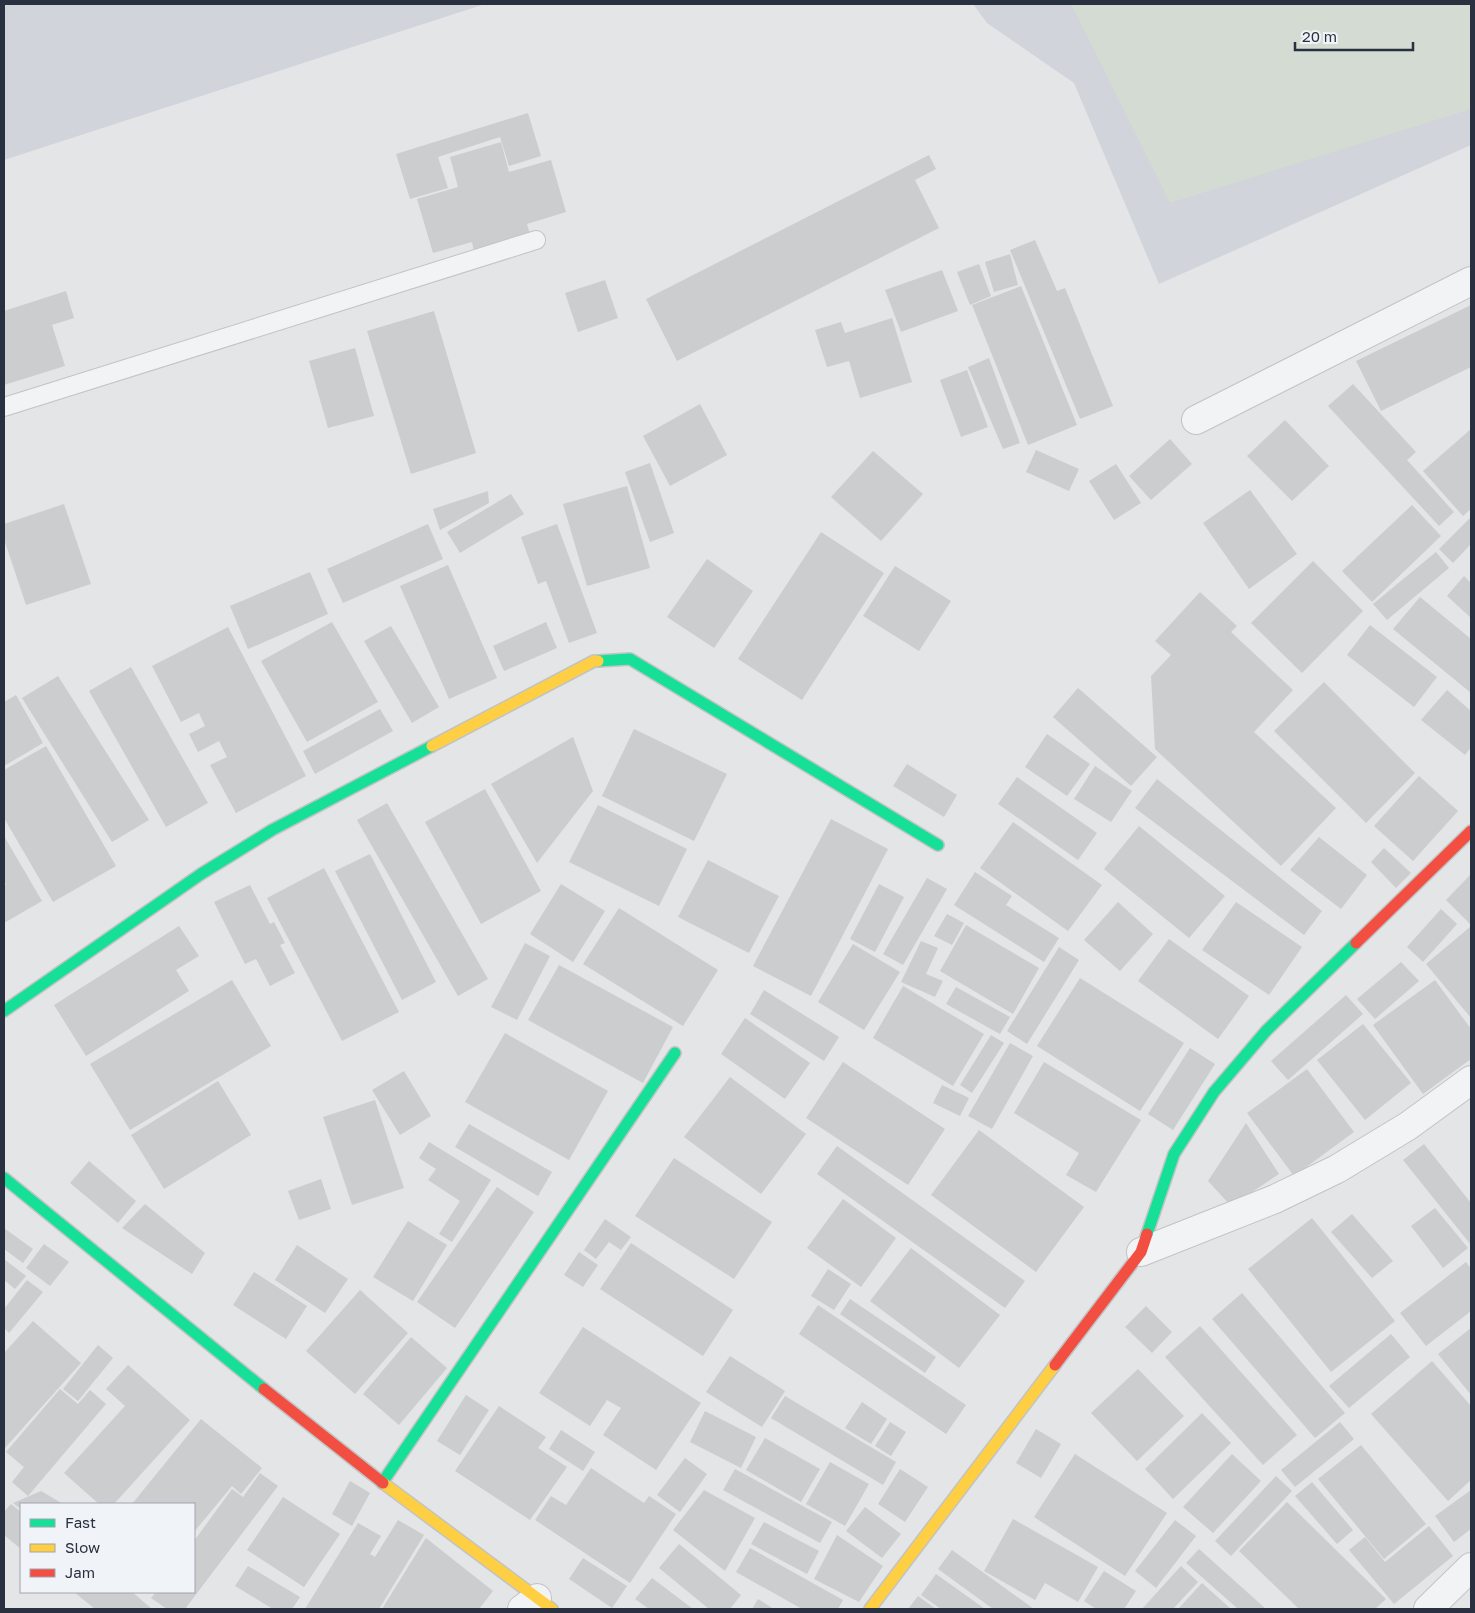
<svg xmlns="http://www.w3.org/2000/svg" width="1475" height="1613" font-family="'Golos Text',sans-serif">
	<rect width="100%" height="100%" fill="#e3e5e7"/>
	<g fill="#d1d4da">
		<path d="M4 4H485L4 160Z"/>
		<path d="M973 4H1471V145L1159 284 1074 83 987 23Z"/>
	</g>
	<path fill="#d3dbd3" d="M1071 4H1471V109L1170 203Z"/>
	<g fill="#cbcdcf">
		<path d="M528 113 541 156 509 166 500 137 438 157 448 188 410 199 396 154Z"/>
		<path d="M501 142 509 172 551 160 566 212 527 224 530 234 474 251 472 242 433 253 417 199 458 187 450 157Z"/>
		<path d="M929 155 936 169 915 180 939 228 677 361 646 299Z"/>
		<path d="M1035 240 1057 291 1065 288 1113 406 1080 419 1010 250Z"/>
		<path d="M1010 254 1018 285 994 292 985 262Z"/>
		<path d="M979 264 991 296 970 305 957 272Z"/>
		<path d="M942 270 958 311 901 332 885 290Z"/>
		<path d="M605 280 618 318 578 332 565 293Z"/>
		<path d="M1021 286 1077 425 1028 445 972 305Z"/>
		<path d="M66 291 74 318 52 325 65 366 4 385V311Z"/>
		<path d="M1471 305V367L1381 411 1356 361Z"/>
		<path d="M434 311 476 453 411 474 367 331Z"/>
		<path d="M892 318 912 382 860 398 849 361 827 367 815 330 841 322 845 333Z"/>
		<path d="M355 348 374 416 328 428 309 361Z"/>
		<path d="M989 358 1020 443 1003 449 968 367Z"/>
		<path d="M967 370 988 427 961 437 940 380Z"/>
		<path d="M1353 384 1416 452 1407 460 1454 512 1439 526 1328 406Z"/>
		<path d="M700 404 727 455 670 486 643 436Z"/>
		<path d="M1285 420 1329 466 1292 501 1247 456Z"/>
		<path d="M1471 429V509L1463 516 1423 471Z"/>
		<path d="M1170 439 1192 464 1151 500 1129 476Z"/>
		<path d="M1036 450 1079 469 1069 491 1026 472Z"/>
		<path d="M873 451 923 494 881 541 831 497Z"/>
		<path d="M650 463 674 533 650 542 625 472Z"/>
		<path d="M1116 464 1141 503 1114 520 1089 481Z"/>
		<path d="M627 486 650 568 587 586 563 504Z"/>
		<path d="M1250 490 1297 554 1249 589 1203 523Z"/>
		<path d="M488 491 489 503 440 530 433 509Z"/>
		<path d="M511 494 524 514 460 553 447 532Z"/>
		<path d="M64 504 91 584 26 605 4 539V524Z"/>
		<path d="M1412 505 1441 536 1372 602 1342 571Z"/>
		<path d="M1471 517V544L1453 563 1439 549Z"/>
		<path d="M428 524 443 559 343 603 327 569Z"/>
		<path d="M557 524 597 633 569 643 546 581 538 584 521 537Z"/>
		<path d="M821 532 884 573 802 700 738 659Z"/>
		<path d="M1436 552 1449 568 1387 620 1373 604Z"/>
		<path d="M707 559 753 591 714 648 667 617Z"/>
		<path d="M1313 561 1363 611 1302 673 1251 623Z"/>
		<path d="M448 565 497 678 449 699 400 586Z"/>
		<path d="M895 566 951 601 919 651 863 616Z"/>
		<path d="M310 572 328 614 248 649 230 606Z"/>
		<path d="M1464 576 1471 583V618L1447 596Z"/>
		<path d="M1200 592 1237 626 1231 632 1293 690 1254 732 1336 808 1281 866 1155 749 1151 676 1171 655 1155 641Z"/>
		<path d="M1420 597 1471 639V693L1393 629Z"/>
		<path d="M332 622 378 702 307 742 261 661Z"/>
		<path d="M546 622 557 648 504 671 493 646Z"/>
		<path d="M1370 625 1437 677 1414 707 1347 655Z"/>
		<path d="M391 626 439 707 412 723 364 641Z"/>
		<path d="M228 627 306 776 236 813 210 765 227 757 219 741 198 752 189 734 205 726 199 713 181 722 152 666Z"/>
		<path d="M131 667 208 803 166 827 89 691Z"/>
		<path d="M58 676 149 820 112 842 22 698Z"/>
		<path d="M1324 682 1415 773 1366 823 1274 731Z"/>
		<path d="M1078 688 1157 757 1131 786 1053 717Z"/>
		<path d="M1447 690 1471 711V747L1465 755 1421 720Z"/>
		<path d="M16 695 43 743 4 766V702Z"/>
		<path d="M380 709 393 731 315 774 303 751Z"/>
		<path d="M634 729 727 774 694 841 602 796Z"/>
		<path d="M1047 734 1090 764 1067 796 1025 767Z"/>
		<path d="M573 737 593 791 537 863 491 784Z"/>
		<path d="M46 746 116 866 53 902 4 818V770Z"/>
		<path d="M907 764 957 795 944 817 893 786Z"/>
		<path d="M1095 766 1132 791 1111 822 1074 799Z"/>
		<path d="M1419 776 1458 811 1413 861 1374 826Z"/>
		<path d="M1017 777 1097 833 1078 860 998 804Z"/>
		<path d="M1157 779 1322 911 1304 935 1135 808Z"/>
		<path d="M485 789 541 891 481 924 425 822Z"/>
		<path d="M387 803 488 979 458 996 357 820Z"/>
		<path d="M598 805 687 849 659 906 569 862Z"/>
		<path d="M831 819 888 849 811 996 753 966Z"/>
		<path d="M1013 822 1102 885 1068 931 980 868Z"/>
		<path d="M1139 826 1225 896 1189 938 1104 869Z"/>
		<path d="M4 836 42 901 4 923V886L6 884 4 880Z"/>
		<path d="M1319 837 1367 875 1341 909 1290 870Z"/>
		<path d="M1384 848 1411 873 1396 888 1371 862Z"/>
		<path d="M370 854 436 982 402 1000 335 871Z"/>
		<path d="M708 860 779 896 749 953 678 917Z"/>
		<path d="M324 868 399 1012 342 1041 267 898Z"/>
		<path d="M975 872 1012 896 1006 905 1059 938 1044 962 954 905Z"/>
		<path d="M1471 874V925L1446 900Z"/>
		<path d="M927 878 947 889 903 965 883 954Z"/>
		<path d="M561 884 605 911 573 962 530 934Z"/>
		<path d="M879 884 904 897 875 952 850 939Z"/>
		<path d="M250 885 270 924 274 922 285 943 280 945 295 973 270 986 256 959 245 964 214 902Z"/>
		<path d="M1118 902 1153 934 1120 971 1084 940Z"/>
		<path d="M1236 902 1302 947 1269 995 1202 950Z"/>
		<path d="M619 908 718 970 683 1026 583 964Z"/>
		<path d="M1441 909 1457 924 1423 962 1407 947Z"/>
		<path d="M947 914 964 923 952 945 934 936Z"/>
		<path d="M966 925 1039 968 1013 1014 940 971Z"/>
		<path d="M179 926 199 956 176 970 189 991 86 1056 54 1005Z"/>
		<path d="M1470 927 1471 929V1018L1426 964Z"/>
		<path d="M1169 939 1249 996 1218 1039 1138 981Z"/>
		<path d="M921 941 938 948 926 974 943 981 935 997 901 982Z"/>
		<path d="M525 943 550 956 517 1020 491 1007Z"/>
		<path d="M853 944 900 972 864 1030 818 1002Z"/>
		<path d="M1059 947 1079 960 1027 1044 1007 1031Z"/>
		<path d="M1401 962 1419 981 1375 1019 1357 999Z"/>
		<path d="M559 965 673 1027 643 1083 528 1020Z"/>
		<path d="M1080 978 1184 1043 1140 1111 1037 1046Z"/>
		<path d="M232 980 271 1046 130 1130 90 1064Z"/>
		<path d="M1435 980 1471 1029V1059L1423 1094 1373 1025Z"/>
		<path d="M903 986 984 1034 953 1086 873 1038Z"/>
		<path d="M956 987 1010 1017 1000 1034 946 1004Z"/>
		<path d="M764 990 839 1037 824 1061 750 1014Z"/>
		<path d="M1346 995 1363 1014 1288 1080 1271 1061Z"/>
		<path d="M745 1018 810 1063 785 1099 721 1054Z"/>
		<path d="M1363 1024 1411 1083 1365 1120 1317 1060Z"/>
		<path d="M505 1033 608 1091 569 1160 465 1102Z"/>
		<path d="M991 1035 1004 1043 972 1093 960 1085Z"/>
		<path d="M1010 1043 1033 1056 992 1129 968 1116Z"/>
		<path d="M1190 1048 1215 1064 1173 1130 1148 1114Z"/>
		<path d="M843 1062 945 1129 908 1185 806 1118Z"/>
		<path d="M1044 1062 1141 1120 1096 1192 1066 1175 1079 1153 1014 1113Z"/>
		<path d="M1307 1069 1354 1132 1294 1176 1247 1113Z"/>
		<path d="M404 1071 431 1116 400 1135 372 1090Z"/>
		<path d="M730 1077 806 1134 761 1194 684 1137Z"/>
		<path d="M218 1081 251 1135 164 1189 131 1135Z"/>
		<path d="M942 1085 969 1098 960 1116 933 1103Z"/>
		<path d="M375 1100 404 1188 352 1205 323 1117Z"/>
		<path d="M1246 1123 1279 1174 1231 1206 1208 1181Z"/>
		<path d="M469 1124 552 1172 538 1196 455 1147Z"/>
		<path d="M979 1130 1084 1207 1036 1272 931 1195Z"/>
		<path d="M429 1142 491 1180 452 1242 439 1234 460 1201 428 1180 436 1169 419 1158Z"/>
		<path d="M1424 1144 1471 1203V1245L1403 1160Z"/>
		<path d="M837 1146 1025 1281 1005 1308 817 1174Z"/>
		<path d="M674 1158 772 1222 734 1279 635 1216Z"/>
		<path d="M89 1161 136 1201 118 1223 70 1183Z"/>
		<path d="M321 1179 331 1209 299 1220 288 1191Z"/>
		<path d="M497 1187 534 1212 455 1328 417 1302Z"/>
		<path d="M843 1199 896 1238 861 1287 807 1248Z"/>
		<path d="M145 1204 205 1253 192 1274 122 1228Z"/>
		<path d="M1435 1208 1468 1248 1443 1268 1411 1226Z"/>
		<path d="M1352 1214 1393 1261 1372 1278 1331 1232Z"/>
		<path d="M1312 1218 1395 1321 1331 1372 1248 1269Z"/>
		<path d="M605 1219 631 1237 621 1250 609 1242 596 1259 584 1250Z"/>
		<path d="M408 1221 447 1245 413 1301 373 1277Z"/>
		<path d="M4 1228 33 1249 23 1263 4 1249Z"/>
		<path d="M631 1243 733 1310 703 1356 600 1289Z"/>
		<path d="M44 1244 69 1262 50 1286 26 1268Z"/>
		<path d="M297 1245 348 1279 325 1313 275 1280Z"/>
		<path d="M911 1248 1000 1315 959 1368 870 1301Z"/>
		<path d="M579 1252 598 1265 583 1287 564 1275Z"/>
		<path d="M4 1259 26 1276 15 1289 4 1280Z"/>
		<path d="M1466 1262 1471 1269V1311L1426 1346 1400 1313Z"/>
		<path d="M828 1269 851 1284 834 1310 811 1296Z"/>
		<path d="M254 1272 307 1306 286 1339 233 1305Z"/>
		<path d="M27 1280 43 1292 9 1333 4 1328V1309Z"/>
		<path d="M360 1290 408 1333 355 1394 306 1351Z"/>
		<path d="M1242 1293 1345 1413 1315 1438 1212 1319Z"/>
		<path d="M850 1299 936 1357 925 1373 840 1314Z"/>
		<path d="M818 1305 966 1405 946 1434 799 1334Z"/>
		<path d="M1146 1306 1172 1332 1152 1353 1125 1327Z"/>
		<path d="M33 1321 81 1363 4 1449V1353Z"/>
		<path d="M1200 1326 1297 1435 1263 1465 1165 1357Z"/>
		<path d="M583 1327 701 1403 656 1470 603 1435 621 1408 607 1400 590 1426 539 1393Z"/>
		<path d="M1471 1328V1395L1438 1354Z"/>
		<path d="M1391 1334 1410 1357 1349 1408 1329 1386Z"/>
		<path d="M411 1337 447 1368 399 1425 363 1394Z"/>
		<path d="M98 1345 113 1358 78 1401 63 1389Z"/>
		<path d="M730 1356 785 1391 762 1427 706 1392Z"/>
		<path d="M1432 1361 1471 1406V1480L1448 1501 1371 1414Z"/>
		<path d="M128 1365 190 1420 114 1504H99L64 1473 125 1406 106 1389Z"/>
		<path d="M1138 1369 1184 1416 1137 1461 1091 1413Z"/>
		<path d="M60 1389 78 1404 90 1390 106 1404 28 1496 12 1482 24 1467 6 1452Z"/>
		<path d="M466 1395 489 1410 460 1455 437 1441Z"/>
		<path d="M785 1396 896 1462 883 1485 771 1418Z"/>
		<path d="M862 1402 887 1419 871 1444 845 1428Z"/>
		<path d="M499 1406 546 1437 538 1448 567 1467 530 1520 455 1471Z"/>
		<path d="M705 1411 756 1437 741 1468 690 1442Z"/>
		<path d="M1202 1413 1231 1443 1173 1499 1145 1469Z"/>
		<path d="M201 1419 262 1468 241 1494 232 1486 194 1532V1504H132Z"/>
		<path d="M890 1422 906 1432 891 1456 875 1446Z"/>
		<path d="M1340 1422 1354 1439 1295 1487 1281 1470Z"/>
		<path d="M1036 1429 1061 1444 1041 1478 1016 1463Z"/>
		<path d="M561 1430 595 1452 583 1471 549 1449Z"/>
		<path d="M765 1438 820 1469 801 1502 746 1470Z"/>
		<path d="M1361 1445 1426 1524 1384 1559 1318 1479Z"/>
		<path d="M1075 1454 1167 1513 1125 1576 1034 1517Z"/>
		<path d="M1232 1454 1261 1481 1213 1533 1183 1507Z"/>
		<path d="M685 1458 707 1474 680 1512 657 1495Z"/>
		<path d="M830 1462 869 1484 845 1526 806 1504Z"/>
		<path d="M591 1468 644 1503 649 1496 676 1514 630 1583 535 1520 551 1496 566 1505Z"/>
		<path d="M735 1469 832 1522 820 1543 723 1490Z"/>
		<path d="M900 1469 928 1487 905 1522 878 1504Z"/>
		<path d="M260 1473 278 1486 185 1609H167L151 1598 156 1592H194V1541L232 1489 243 1497Z"/>
		<path d="M1276 1476 1292 1491 1231 1556 1215 1541Z"/>
		<path d="M350 1481 370 1493 352 1526 332 1514Z"/>
		<path d="M1312 1482 1353 1530 1337 1544 1295 1496Z"/>
		<path d="M704 1490 755 1518 725 1571 673 1530Z"/>
		<path d="M1471 1490V1529L1454 1542 1435 1516Z"/>
		<path d="M41 1491 63 1504H21V1509L13 1503Z"/>
		<path d="M283 1497 340 1534 304 1587 247 1550Z"/>
		<path d="M1287 1502 1386 1599 1375 1609H1299L1239 1551Z"/>
		<path d="M11 1504 21 1512V1549L4 1535V1512Z"/>
		<path d="M865 1507 901 1534 882 1558 846 1531Z"/>
		<path d="M1013 1519 1098 1567 1078 1602 1045 1583 1035 1600 984 1571Z"/>
		<path d="M398 1520 424 1535 379 1609H305L358 1523 381 1536 370 1554 375 1557Z"/>
		<path d="M1175 1520 1196 1536 1156 1588 1135 1571Z"/>
		<path d="M764 1522 819 1551 807 1574 751 1544Z"/>
		<path d="M1429 1526 1453 1556 1394 1604 1349 1550 1365 1537 1385 1562Z"/>
		<path d="M837 1535 883 1566 859 1602 814 1579Z"/>
		<path d="M426 1538 493 1591 479 1609H382Z"/>
		<path d="M679 1544 741 1595 730 1609H709L659 1568Z"/>
		<path d="M750 1548 843 1600 838 1609H802L736 1572Z"/>
		<path d="M1199 1549 1266 1609H1238L1186 1563Z"/>
		<path d="M952 1550 1034 1609H993L938 1569Z"/>
		<path d="M583 1558 627 1586 612 1608 569 1579Z"/>
		<path d="M248 1566 300 1597 292 1609H273L235 1586Z"/>
		<path d="M1181 1566 1198 1582 1173 1609H1142Z"/>
		<path d="M1104 1571 1136 1591 1124 1609H1096L1084 1601Z"/>
		<path d="M936 1574 985 1609H941L921 1595Z"/>
		<path d="M652 1578 693 1609H649L635 1599Z"/>
		<path d="M1202 1583 1231 1609H1178Z"/>
		<path d="M74 1592H132L152 1609H95Z"/>
		<path d="M918 1596 936 1609H908Z"/>
		<path d="M758 1599 774 1609H752Z"/>
	</g>
	<g fill="none" stroke-linecap="round" stroke-linejoin="round">
		<defs>
			<path id="lane" d="M4 407 536 240"/>
			<g id="street">
				<path d="M1196 420 1471 281"/>
				<path d="M1141 1252 1275 1199 1337 1169 1408 1126 1471 1080"/>
				<path d="M522 1609 537 1598"/>
				<path d="M1428 1609 1471 1567"/>
			</g>
			<g id="fast">
				<path d="M598 661 630 659 938 845"/>
				<path d="M4 1011 201 874 272 830 432 746"/>
				<path d="M4 1178 264 1389"/>
				<path d="M1147 1234 1174 1154 1214 1092 1266 1031 1356 943"/>
				<path d="M382 1483 675 1053"/>
			</g>
			<g id="slow">
				<path d="M432 746 594 661H598"/>
				<path d="M383 1483 552 1609"/>
				<path d="M870 1609 1055 1365"/>
			</g>
			<g id="jam">
				<path d="M1356 943 1471 831"/>
				<path d="M1055 1365 1141 1252 1147 1234"/>
				<path d="M264 1389 383 1483"/>
			</g>
		</defs>
		<use href="#lane" stroke="#c1c3c5" stroke-width="20"/>
		<use href="#street" stroke="#c1c3c5" stroke-width="30"/>
		<use href="#fast" stroke="#c1c3c5" stroke-width="14"/>
		<use href="#slow" stroke="#c1c3c5" stroke-width="14"/>
		<use href="#jam" stroke="#c1c3c5" stroke-width="14"/>
		<use href="#lane" stroke="#f2f3f4" stroke-width="18"/>
		<use href="#street" stroke="#f2f3f4" stroke-width="28"/>
		<use href="#fast" stroke="#16e098" stroke-width="11"/>
		<use href="#slow" stroke="#ffcf43" stroke-width="11"/>
		<use href="#jam" stroke="#f24e42" stroke-width="11"/>
	</g>
	<rect width="1475" height="1613" fill="none" stroke="#293141" stroke-width="10"/>
	<rect x="20" y="1503" width="175" height="90" fill="#f0f3f7" stroke="#a0a5ae"/>
	<rect x="30" y="1519" width="25" height="8" fill="#16e098" stroke="#a0a5ae"/>
	<text x="65" y="1528" font-size="15" fill="#293141">Fast</text>
	<rect x="30" y="1544" width="25" height="8" fill="#ffcf43" stroke="#a0a5ae"/>
	<text x="65" y="1553" font-size="15" fill="#293141">Slow</text>
	<rect x="30" y="1569" width="25" height="8" fill="#f24e42" stroke="#a0a5ae"/>
	<text x="65" y="1578" font-size="15" fill="#293141">Jam</text>
	<path d="M1295 42v8h118v-8" fill="none" stroke="#293141" stroke-width="2.5"/>
	<text x="1302" y="42" font-size="15" fill="#293141" stroke="#f0f3f7" stroke-width="4" paint-order="stroke">20 m</text>
</svg>
